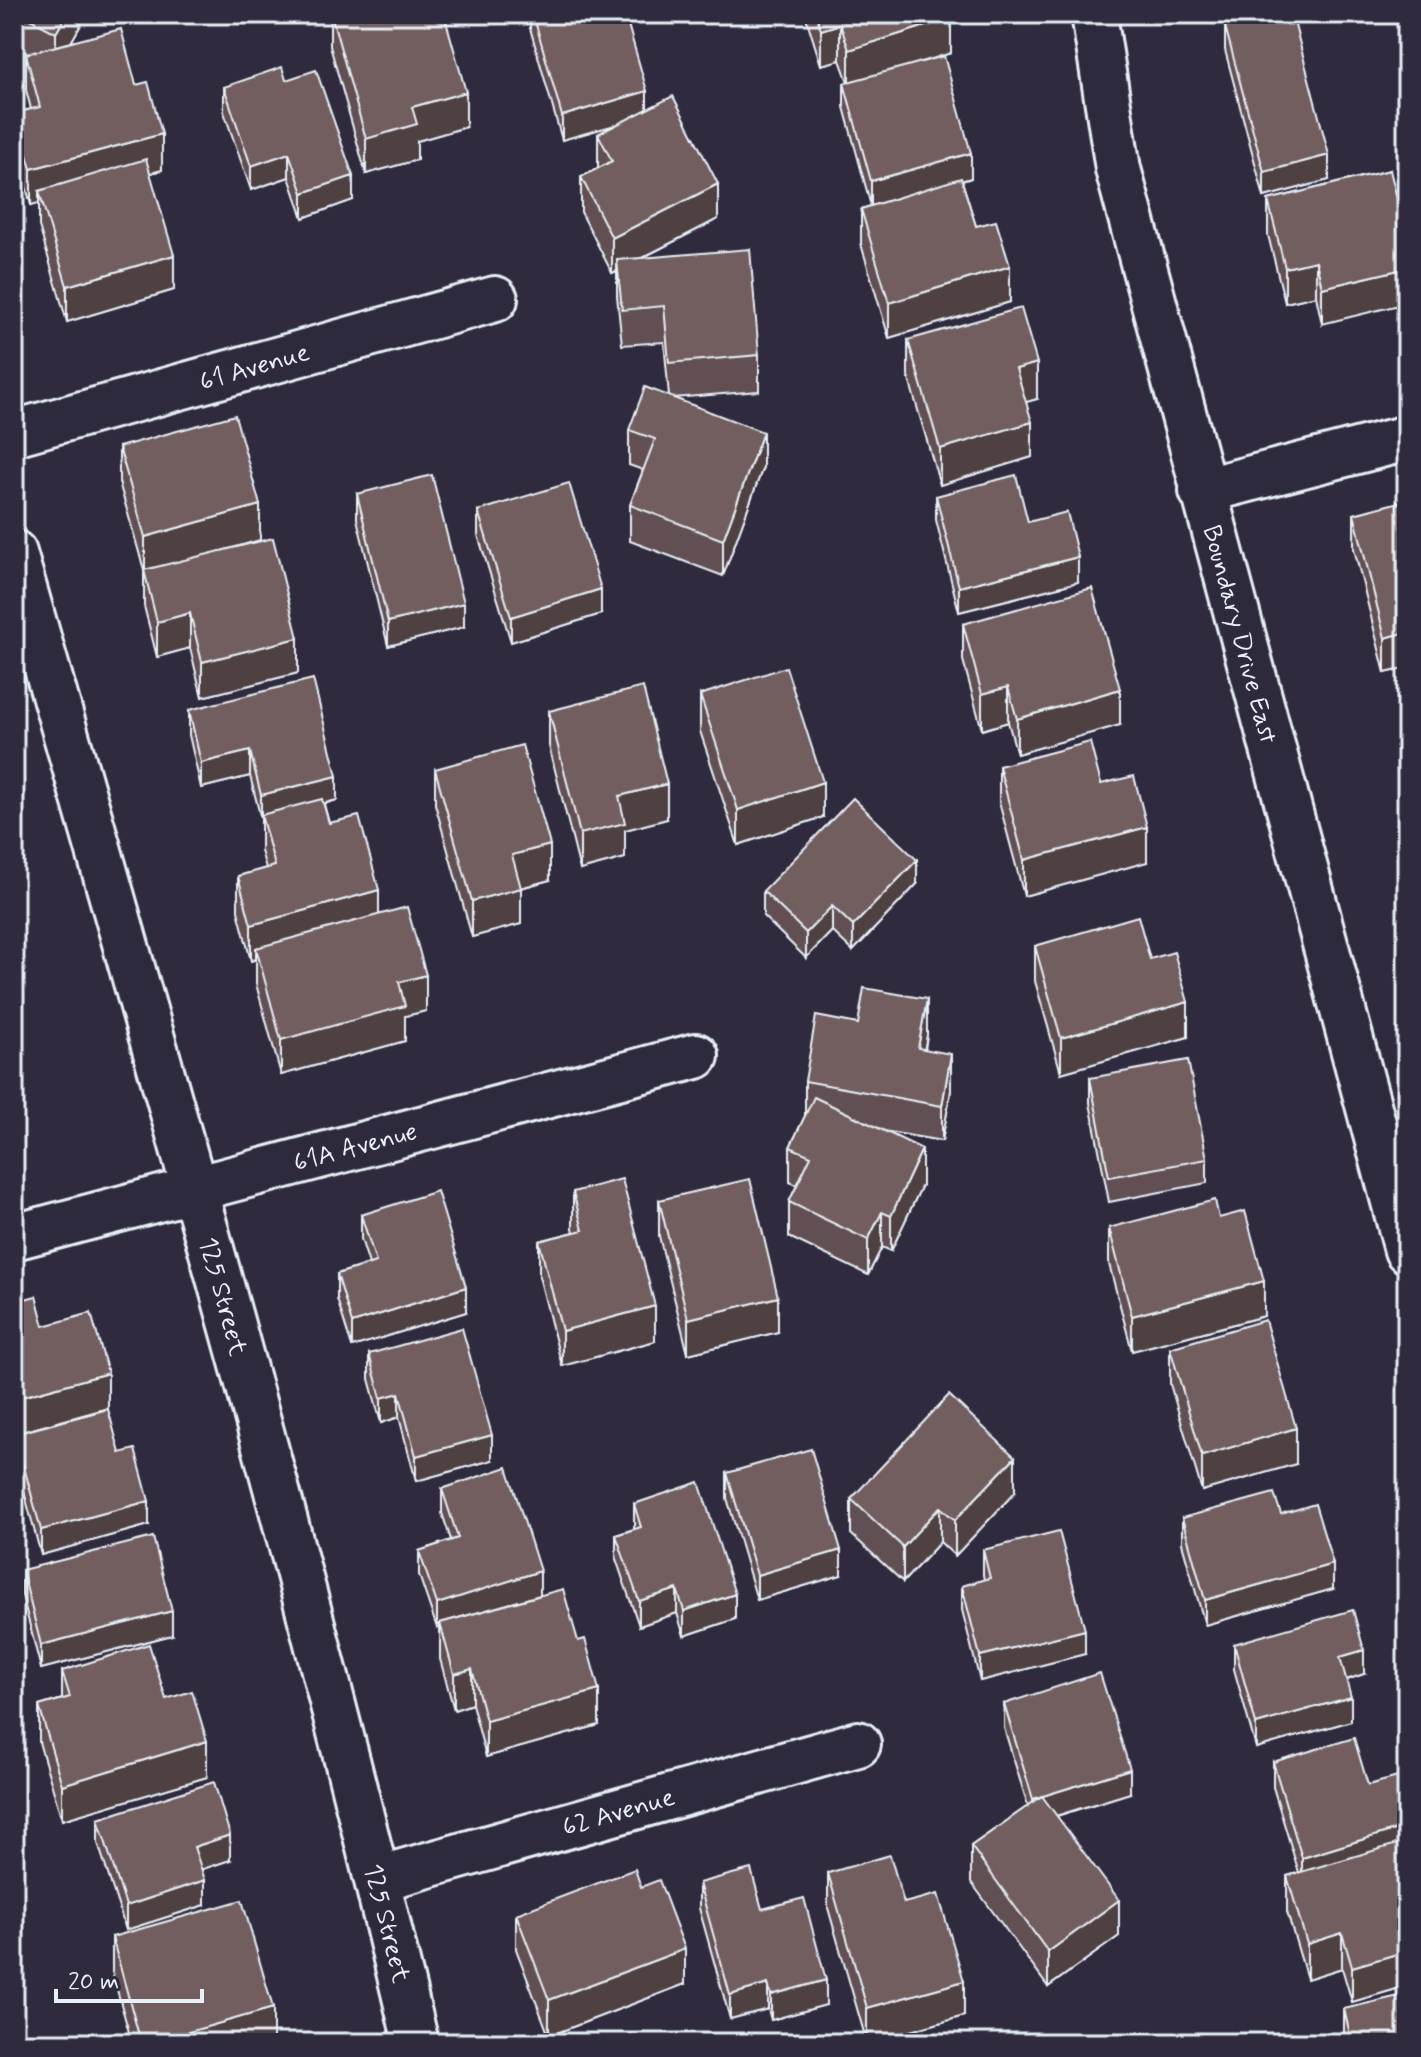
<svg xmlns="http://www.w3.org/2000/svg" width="1421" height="2057" font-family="Mynerve,sans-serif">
	<rect width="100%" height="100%" fill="#2f2a3d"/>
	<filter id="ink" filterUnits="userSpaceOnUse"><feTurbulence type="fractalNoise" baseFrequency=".0125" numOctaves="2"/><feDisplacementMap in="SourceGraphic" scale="16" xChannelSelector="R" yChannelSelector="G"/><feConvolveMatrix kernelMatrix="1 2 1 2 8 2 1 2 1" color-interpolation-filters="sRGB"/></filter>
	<g filter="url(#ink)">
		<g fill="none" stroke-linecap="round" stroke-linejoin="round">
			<defs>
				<g id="minor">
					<path d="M1094 14 1118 169 1407 1250"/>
					<path d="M14 433 495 299"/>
					<path d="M1202 491 1407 438"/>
					<path d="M14 553C155 1048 299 1542 416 2043"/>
					<path d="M14 1237 696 1056"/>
					<path d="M378 1879 858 1744"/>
				</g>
			</defs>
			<use href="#minor" stroke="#e8f1f8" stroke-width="50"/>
			<use href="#minor" stroke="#2f2a3d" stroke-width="44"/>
		</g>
		<g fill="#625052" stroke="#e8f1f8" stroke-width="2">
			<path d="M14 14H87L71 42 136 85 162 170 150 173 174 290 67 322 39 226V203L31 205 15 148V113L31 109 26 90V54H29L14 45Z"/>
			<path d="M330 14H444L466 127 417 141V160L366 174 330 46Z"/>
			<path d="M530 14H625L647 109 718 219 642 258 759 355V391L673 398 763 467 723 576 630 541V505L643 470 629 465V430L669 396 664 342 622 345 617 296V271L612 273 581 212V177L598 168V134L617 124 562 140 530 28Z"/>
			<path d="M805 14H950L951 53 931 59 971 178 962 181 976 226 1010 302 889 338 861 244V209L871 206 844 107V83L848 82 840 60 821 65Z"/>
			<path d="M1225 26 1329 180 1264 197 1225 50Z"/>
			<path d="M286 80 353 200 303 218 289 177 251 190 224 112V87Z"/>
			<path d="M1390 170 1322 324 1316 296 1285 303 1268 235V200Z"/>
			<path d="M908 340 1037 399 1026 402 1032 457 940 485 908 376Z"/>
			<path d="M119 447 260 540 298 673 202 697 190 648 157 657 144 606V570L119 482Z"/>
			<path d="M357 494 464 627 388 646 357 519Z"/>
			<path d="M936 496 1028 522 1078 582 959 612 936 520Z"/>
			<path d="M1407 500V668L1385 673 1354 549V514Z"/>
			<path d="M478 511 601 614 511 642 478 535Z"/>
			<path d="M963 624 1120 725 1017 754 1008 722 982 730 963 660Z"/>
			<path d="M700 695 823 817 738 845 700 731Z"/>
			<path d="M189 710 337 800 324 804 329 823 379 915 426 1011 405 1016V1041L281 1075 256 984V959L251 961 238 911V876L266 868 261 851V819L250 776 201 788 189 735Z"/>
			<path d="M549 711 667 819 625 830V858L580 870 549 746Z"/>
			<path d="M999 766 1101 784 1147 862 1024 896 999 802Z"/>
			<path d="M435 769 550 880 521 888V924L472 937 435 804Z"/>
			<path d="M917 884 853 951 832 931 806 958 763 916V891Z"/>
			<path d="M1035 946 1150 959 1188 1037 1061 1073 1035 981Z"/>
			<path d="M927 1035 925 1050 951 1090 942 1141 883 1131 922 1185 891 1251 882 1247 868 1275 789 1237V1202L797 1185 790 1182V1147L805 1116V1081Z"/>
			<path d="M1090 1078 1207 1159V1183L1109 1202 1090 1103Z"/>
			<path d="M573 1192 655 1341 562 1366 539 1276V1241L574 1232 573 1228Z"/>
			<path d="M659 1200 778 1332 688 1354 659 1236Z"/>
			<path d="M361 1215 466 1312 352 1347 337 1299V1274L369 1264 361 1239Z"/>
			<path d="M1219 1218 1264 1316 1132 1351 1109 1264V1228Z"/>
			<path d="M1170 1348 1296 1464 1202 1491 1170 1384Z"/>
			<path d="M369 1354 492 1460 416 1481 399 1417 381 1423 369 1379Z"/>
			<path d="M15 1434 120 1453 149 1525 41 1555 15 1458Z"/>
			<path d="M727 1473 841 1575 757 1600 727 1498Z"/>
			<path d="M442 1489 540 1595 599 1725 486 1757 472 1704 454 1710 440 1659V1627L437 1628 419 1575V1551L451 1540 442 1513Z"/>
			<path d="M1015 1492 955 1556 940 1542 903 1582 851 1534V1499Z"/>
			<path d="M634 1504 735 1619 684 1636 677 1613 639 1626 616 1559V1535L634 1529Z"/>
			<path d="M1182 1518 1333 1589 1205 1625 1182 1543Z"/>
			<path d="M983 1550 1085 1654 980 1681 962 1610V1586L984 1580 983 1575Z"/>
			<path d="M22 1570 172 1635 41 1669 22 1595Z"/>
			<path d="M1234 1644 1364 1674 1346 1680 1351 1721 1256 1748 1234 1669Z"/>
			<path d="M62 1671 166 1699 207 1777 62 1820 39 1742V1706L62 1699Z"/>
			<path d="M1004 1704 1130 1793 1057 1816 1119 1936 1048 1987 971 1882V1846L1028 1806 1004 1728Z"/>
			<path d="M1273 1762 1407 1951V1986L1352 2002 1342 1968 1307 1979 1287 1912V1876L1299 1873 1273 1787Z"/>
			<path d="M98 1819 230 1860 201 1869 205 1905 126 1930 98 1843Z"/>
			<path d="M828 1873 904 1903 964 2016 867 2043 828 1908Z"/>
			<path d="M699 1883 762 1909 826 2005 771 2020 768 2009 730 2019 699 1908Z"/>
			<path d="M641 1887 685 1984 549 2036 516 1949V1914Z"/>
			<path d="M112 1937 273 2043H132L112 1972Z"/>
			<path d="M1344 2009 1407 2043H1347L1344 2034Z"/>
		</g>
		<g fill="#504142" stroke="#e8f1f8" stroke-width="2">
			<path d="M67 14H87L56 69V33Z"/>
			<path d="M951 18V53L849 85V50Z"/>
			<path d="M840 24V60L821 65V30Z"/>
			<path d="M647 91V116L562 140V116Z"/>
			<path d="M466 92V127L417 141V160L366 174V139L412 107Z"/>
			<path d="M162 134V170L42 202 39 191V203L31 205V169Z"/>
			<path d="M289 153V177L251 190V166Z"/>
			<path d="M971 153V178L871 206V181Z"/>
			<path d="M1329 155V180L1264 197V172Z"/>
			<path d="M353 176V200L303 218V193Z"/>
			<path d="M718 184V219L618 270 617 260V271L612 273V238Z"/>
			<path d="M174 255V290L67 322V286Z"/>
			<path d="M1316 261V296L1285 303V268Z"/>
			<path d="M1010 266V302L889 338V303Z"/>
			<path d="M1407 268V303L1322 324V288Z"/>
			<path d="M1037 363V399L1016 405V369Z"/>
			<path d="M1032 422V457L940 485V449Z"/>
			<path d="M763 432V467L723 576V540Z"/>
			<path d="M260 505V540L145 573V537Z"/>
			<path d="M1078 557V582L959 612V587Z"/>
			<path d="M601 589V614L511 642V617Z"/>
			<path d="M464 603V627L388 646V622Z"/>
			<path d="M190 613V648L157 657V622Z"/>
			<path d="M1407 632V668L1385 673V638Z"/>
			<path d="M298 638V673L202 697V662Z"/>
			<path d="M1008 687V722L982 730V694Z"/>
			<path d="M1120 689V725L1017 754V719Z"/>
			<path d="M250 751V776L201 788V763Z"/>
			<path d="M337 776V800L262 819 261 815V819V795Z"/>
			<path d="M823 782V817L738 845V810Z"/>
			<path d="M667 784V819L625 830V858L580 870V834L619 796Z"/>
			<path d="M1147 827V862L1024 896V860Z"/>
			<path d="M550 845V880L512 890V855Z"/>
			<path d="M917 860V884L853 951V926Z"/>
			<path d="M521 888V924L472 937V901Z"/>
			<path d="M379 890V925L256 948V959L251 961V925Z"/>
			<path d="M832 906V931L806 958V933Z"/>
			<path d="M426 975V1011L405 1016V1041L281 1075V1040L399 982Z"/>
			<path d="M927 999V1035L918 1084V1048Z"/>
			<path d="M1188 1002V1037L1061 1073V1038Z"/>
			<path d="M19 1044V1079L14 1081V1046Z"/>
			<path d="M951 1054V1090L942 1141V1106Z"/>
			<path d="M922 1149V1185L891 1251V1216Z"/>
			<path d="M882 1212V1247L868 1275V1240Z"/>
			<path d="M1264 1281V1316L1132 1351V1316Z"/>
			<path d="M466 1287V1312L352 1347V1323Z"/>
			<path d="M778 1297V1332L688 1354V1319Z"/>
			<path d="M655 1306V1341L562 1366V1331Z"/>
			<path d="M108 1373V1408L14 1434V1399Z"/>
			<path d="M399 1393V1417L381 1423V1398Z"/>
			<path d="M1296 1428V1464L1202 1491V1456Z"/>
			<path d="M492 1435V1460L416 1481V1456Z"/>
			<path d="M1015 1457V1492L955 1556V1520Z"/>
			<path d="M149 1501V1525L41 1555V1530Z"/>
			<path d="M940 1507V1542L903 1582V1547Z"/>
			<path d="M841 1550V1575L757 1600V1575Z"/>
			<path d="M1333 1564V1589L1205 1625V1600Z"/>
			<path d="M540 1571V1595L440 1623V1627L437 1628V1604Z"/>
			<path d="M677 1589V1613L639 1626V1601Z"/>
			<path d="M735 1594V1619L684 1636V1611Z"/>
			<path d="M172 1611V1635L41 1669V1645Z"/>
			<path d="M1085 1630V1654L980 1681V1656Z"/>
			<path d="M1364 1650V1674L1340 1682V1657Z"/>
			<path d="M472 1669V1704L454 1710V1674Z"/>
			<path d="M599 1690V1725L486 1757V1721Z"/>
			<path d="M1351 1697V1721L1256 1748V1724Z"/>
			<path d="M207 1741V1777L62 1820V1785Z"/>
			<path d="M1130 1769V1793L1033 1823V1799Z"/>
			<path d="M1407 1826V1850L1302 1882V1858Z"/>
			<path d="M230 1835V1860L194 1872V1847Z"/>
			<path d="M205 1880V1905L126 1930V1906Z"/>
			<path d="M1119 1900V1936L1048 1987V1952Z"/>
			<path d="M1342 1933V1968L1307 1979V1944Z"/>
			<path d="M685 1949V1984L549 2036V2000Z"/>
			<path d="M1407 1951V1986L1352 2002V1967Z"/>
			<path d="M826 1980V2005L771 2020V1995Z"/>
			<path d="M964 1981V2016L867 2043V2008Z"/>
			<path d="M768 1984V2009L730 2019V1995Z"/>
			<path d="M273 2008V2043H150Z"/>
		</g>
		<g fill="#725d5f" stroke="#e8f1f8" stroke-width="2">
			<path d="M21 14H67L56 33Z"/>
			<path d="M331 14H444L466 92 412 107 417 124 366 139Z"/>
			<path d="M533 14H625L647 91 562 116Z"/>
			<path d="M816 14H950L951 18 849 50 840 24 821 30Z"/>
			<path d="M1270 14H1292L1329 155 1264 172 1225 26Z"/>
			<path d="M121 29 136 85 148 82 162 134 31 169 15 113 40 107 26 54Z"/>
			<path d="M944 56 971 153 871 181 844 83Z"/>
			<path d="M282 67 286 80 316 70 353 176 303 193 289 153 251 166 224 87Z"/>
			<path d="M673 96 718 184 612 238 581 177 612 161 598 134Z"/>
			<path d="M146 159 174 255 67 286 39 191Z"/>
			<path d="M1390 170 1407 239V268L1322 288 1316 261 1285 268 1268 200Z"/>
			<path d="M961 178 976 226 996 221 1010 266 889 303 861 209Z"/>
			<path d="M750 249 759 355 669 363 664 306 622 310 617 260Z"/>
			<path d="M1021 308 1037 363 1016 369 1032 422 940 449 908 340Z"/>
			<path d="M645 387 763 432 723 540 630 505 655 439 629 430Z"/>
			<path d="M235 415 260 505 145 537 119 447Z"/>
			<path d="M432 475 464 603 388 622 357 494Z"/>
			<path d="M1016 475 1028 522 1067 512 1078 557 959 587 936 496Z"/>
			<path d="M569 483 601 589 511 617 478 511Z"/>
			<path d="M1407 500V632L1385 638 1354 514Z"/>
			<path d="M273 538 298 638 202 662 190 613 157 622 144 570Z"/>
			<path d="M1092 588 1120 689 1017 719 1008 687 982 694 963 624Z"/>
			<path d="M786 667 823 782 738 810 700 695Z"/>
			<path d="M313 679 337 776 261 795 250 751 201 763 189 710Z"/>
			<path d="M643 687 667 784 619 796 625 823 580 834 549 711Z"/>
			<path d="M1090 742 1101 784 1134 776 1147 827 1024 860 999 766Z"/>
			<path d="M522 745 550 845 512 855 521 888 472 901 435 769Z"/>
			<path d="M853 798 917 860 853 926 832 906 806 933 763 891Z"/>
			<path d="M322 799 329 823 359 816 379 890 251 925 238 876 275 866 261 815Z"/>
			<path d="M407 907 426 975 399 982 405 1006 281 1040 256 948Z"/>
			<path d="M1138 916 1150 959 1174 952 1188 1002 1061 1038 1035 946Z"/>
			<path d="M864 988 927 999 918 1048 951 1054 942 1106 805 1081 816 1016 858 1024Z"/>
			<path d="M14 1028 19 1044 14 1046Z"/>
			<path d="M1188 1060 1207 1159 1109 1177 1090 1078Z"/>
			<path d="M814 1097 922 1149 891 1216 882 1212 868 1240 789 1202 811 1156 790 1147Z"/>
			<path d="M622 1179 655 1306 562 1331 539 1241 583 1230 573 1192Z"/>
			<path d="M750 1179 778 1297 688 1319 659 1200Z"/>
			<path d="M437 1191 466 1287 352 1323 337 1274 376 1262 361 1215Z"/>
			<path d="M1215 1200 1219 1218 1245 1211 1264 1281 1132 1316 1109 1228Z"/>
			<path d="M36 1296 44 1326 91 1313 108 1373 14 1399V1302Z"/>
			<path d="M1265 1320 1296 1428 1202 1456 1170 1348Z"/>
			<path d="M462 1328 492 1435 416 1456 399 1393 381 1398 369 1354Z"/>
			<path d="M949 1395 1015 1457 955 1520 940 1507 903 1547 851 1499Z"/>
			<path d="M108 1409 120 1453 135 1449 149 1501 41 1530 15 1434Z"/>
			<path d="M811 1449 841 1550 757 1575 727 1473Z"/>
			<path d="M507 1467 540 1571 437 1604 419 1551 458 1538 442 1489Z"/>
			<path d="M699 1482 735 1594 684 1611 677 1589 639 1601 616 1535 641 1527 634 1504Z"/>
			<path d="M1274 1493 1281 1514 1315 1504 1333 1564 1205 1600 1182 1518Z"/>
			<path d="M1059 1531 1085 1630 980 1656 962 1586 990 1578 983 1550Z"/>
			<path d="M153 1537 172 1611 41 1645 22 1570Z"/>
			<path d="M563 1589 578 1641 585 1639 599 1690 486 1721 472 1669 454 1674 440 1623Z"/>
			<path d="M1353 1610 1364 1650 1340 1657 1351 1697 1256 1724 1234 1644Z"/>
			<path d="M149 1644 166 1699 192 1691 207 1741 62 1785 39 1706 70 1697 62 1671Z"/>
			<path d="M1100 1673 1130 1769 1033 1799 1004 1704Z"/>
			<path d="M1354 1738 1368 1785 1398 1777 1407 1804V1826L1302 1858 1273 1762Z"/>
			<path d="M214 1782 230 1835 194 1847 205 1880 126 1906 98 1819Z"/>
			<path d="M1042 1796 1119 1900 1048 1952 971 1846Z"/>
			<path d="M1407 1841V1914L1405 1915 1407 1921V1951L1352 1967 1342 1933 1307 1944 1287 1876Z"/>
			<path d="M890 1855 904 1903 938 1894 964 1981 867 2008 828 1873Z"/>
			<path d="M635 1869 641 1887 659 1880 685 1949 549 2000 516 1914Z"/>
			<path d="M751 1869 762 1909 804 1898 826 1980 771 1995 768 1984 730 1995 699 1883Z"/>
			<path d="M242 1900 273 2008 150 2043H141L112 1937Z"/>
			<path d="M1407 1994V2043H1352L1344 2009Z"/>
		</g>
	</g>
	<g text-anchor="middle" stroke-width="6" stroke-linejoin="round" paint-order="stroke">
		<g font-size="26" fill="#e8f1f8" stroke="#2f2a3d">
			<text transform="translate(254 366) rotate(-16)" y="9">61 Avenue</text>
			<text transform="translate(1241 634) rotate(75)" y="9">Boundary Drive East</text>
			<text transform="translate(355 1146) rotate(-15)" y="9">61A Avenue</text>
			<text transform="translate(224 1296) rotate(75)" y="9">125 Street</text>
			<text transform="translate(618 1811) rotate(-16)" y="9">62 Avenue</text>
			<text transform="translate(388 1923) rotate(76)" y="9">125 Street</text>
		</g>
	</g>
	<rect width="1421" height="2057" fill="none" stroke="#2f2a3d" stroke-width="48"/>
	<rect x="24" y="24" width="1373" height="2009" fill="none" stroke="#e8f1f8" stroke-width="3" filter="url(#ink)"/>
	<path d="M56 1989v12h146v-12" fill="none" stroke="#e8f1f8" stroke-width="4"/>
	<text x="68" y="1989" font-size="24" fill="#e8f1f8" stroke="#2f2a3d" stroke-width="6" paint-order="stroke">20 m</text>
</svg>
